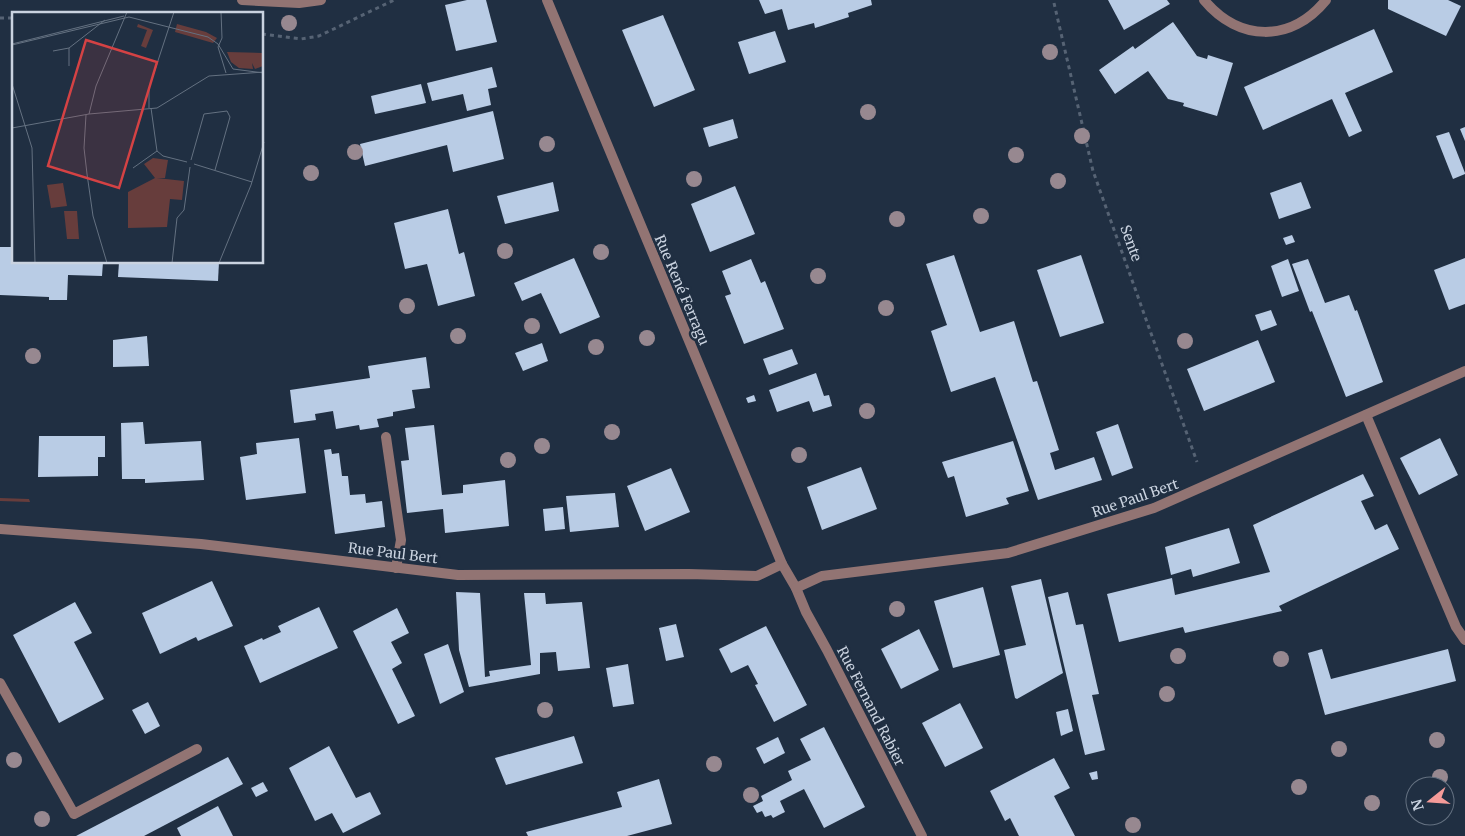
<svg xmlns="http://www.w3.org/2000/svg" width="1465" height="836" font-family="Merriweather,serif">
	<rect width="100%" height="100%" fill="#202f42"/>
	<path fill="#673d3c" d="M0 498 29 499 30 502 0 501Z"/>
	<g fill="#b9cce5">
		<path d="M467 0H486L497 42 456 51 445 5Z"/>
		<path d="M759 0H871L872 5 848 13 849 17 815 28 814 23 788 30 782 9 765 14Z"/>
		<path d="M1108 0H1167L1170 4 1124 30Z"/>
		<path d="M1388 0H1448L1461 6 1446 36 1388 9Z"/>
		<path d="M663 15 695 90 654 107 622 30Z"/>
		<path d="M1173 22 1197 56 1207 59 1208 55 1233 63 1217 116 1183 106 1184 103 1168 99 1148 71 1115 94 1099 70 1133 46 1135 49Z"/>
		<path d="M1374 29 1393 72 1345 93 1362 131 1349 137 1332 99 1263 130 1244 87Z"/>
		<path d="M775 31 786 62 749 74 738 42Z"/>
		<path d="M492 67 497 87 488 89 491 105 467 111 463 94 432 101 427 83Z"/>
		<path d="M421 84 426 103 375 114 371 96Z"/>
		<path d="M493 111 504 159 453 172 447 145 365 166 360 144Z"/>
		<path d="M733 119 738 138 709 147 703 128Z"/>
		<path d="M1465 127V141L1460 129Z"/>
		<path d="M1449 132 1465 173V174L1453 179 1436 136Z"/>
		<path d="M553 182 559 211 505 224 497 196Z"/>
		<path d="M1301 182 1311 208 1279 219 1270 193Z"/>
		<path d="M735 186 755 234 710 252 691 204Z"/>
		<path d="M448 209 459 254 464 252 475 296 438 306 427 264 405 269 394 223Z"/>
		<path d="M1292 235 1295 242 1286 245 1283 238Z"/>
		<path d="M0 247H14V262H103L102 276 68 275 67 300H49V297L0 295Z"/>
		<path d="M954 255 980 332 1014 321 1033 382 1037 381 1059 450 1050 453 1055 470 1094 457 1102 480 1038 500 995 377 951 392 931 331 947 325 926 264Z"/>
		<path d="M1081 255 1104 323 1060 337 1037 270Z"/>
		<path d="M574 258 600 317 560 334 541 293 522 301 514 283Z"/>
		<path d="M1465 258V304L1449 310 1434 270Z"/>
		<path d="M751 259 761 283 765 281 784 329 744 344 725 296 731 294 722 271Z"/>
		<path d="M1288 259 1299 291 1282 297 1271 266Z"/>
		<path d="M1308 259 1325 303 1349 295 1355 311 1357 310 1383 382 1346 397 1312 311 1310 312 1292 264Z"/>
		<path d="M119 262H219L218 281 118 277Z"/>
		<path d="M1271 310 1277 325 1261 331 1255 315Z"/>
		<path d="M147 336 149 366 113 367V340Z"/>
		<path d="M1258 340 1275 382 1204 411 1187 369Z"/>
		<path d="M542 343 548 361 523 371 515 353Z"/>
		<path d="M792 349 798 364 769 375 763 359Z"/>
		<path d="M426 357 430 388 412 390 415 408 393 412V416L377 419 379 427 360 430 359 425 336 429 333 411 315 414 316 420 294 423 290 390 370 378 368 366Z"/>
		<path d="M816 373 824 396 829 395 832 406 813 412 809 401 777 412 769 390Z"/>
		<path d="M754 395 756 401 748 403 746 398Z"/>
		<path d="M143 422 145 444 201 441 204 480 145 483V479H122L121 423Z"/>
		<path d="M1118 424 1133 468 1112 476 1096 432Z"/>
		<path d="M434 425 442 495 463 493V485L505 480 509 526 445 533 443 509 407 513 401 461 409 460 405 428Z"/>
		<path d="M39 436H105V457H98V476L38 477Z"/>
		<path d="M299 438 306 493 246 500 240 457 257 454 256 443Z"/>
		<path d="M1440 438 1458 475 1419 495 1400 458Z"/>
		<path d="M1013 441 1029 491 1006 498 1009 504 966 517 954 476 948 478 942 462Z"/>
		<path d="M331 449 332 454 339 453 342 476H348L350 495 365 494 366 503 382 501 385 527 335 534 324 450Z"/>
		<path d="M861 467 877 509 822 530 807 487Z"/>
		<path d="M671 468 690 512 645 531 627 486Z"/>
		<path d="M1363 474 1374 496 1361 501 1375 530 1387 524 1399 549 1279 606 1282 611 1185 633 1183 627 1119 642 1107 594 1172 578 1175 595 1270 572 1253 525Z"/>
		<path d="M615 493 619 527 570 532 566 496Z"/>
		<path d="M563 507 565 529 545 531 543 509Z"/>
		<path d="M1229 528 1240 563 1193 577 1191 569 1171 575 1165 547Z"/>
		<path d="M1041 579 1063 673 1017 699 1015 698 1004 650 1026 645 1011 586Z"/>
		<path d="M212 581 233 626 198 641 196 637 160 654 142 613Z"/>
		<path d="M983 587 1000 655 953 668 934 601Z"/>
		<path d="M456 592 480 593 485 677 490 676 489 671 531 665 524 593H545L546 604 582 602 590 668 558 671 556 652 540 653V674L469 687 459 650Z"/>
		<path d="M1068 592 1076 625 1083 624 1099 694 1092 695 1105 750 1085 755 1048 597Z"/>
		<path d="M75 602 92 633 74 642 104 699 59 723 13 635Z"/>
		<path d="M319 607 338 648 260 683 244 646 262 638 263 640 281 632 278 626Z"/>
		<path d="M397 608 409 633 391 642 402 663 392 669 415 716 398 724 353 631Z"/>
		<path d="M676 624 684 657 666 661 659 628Z"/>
		<path d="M766 626 807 705 774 722 755 685 758 684 748 665 731 673 719 649Z"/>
		<path d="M919 629 939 670 901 689 881 649Z"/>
		<path d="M448 644 464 692 440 704 424 654Z"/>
		<path d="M1322 649 1331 679 1448 649 1456 681 1325 715 1308 653Z"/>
		<path d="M628 664 634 704 613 707 606 668Z"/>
		<path d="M148 702 160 726 145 734 132 710Z"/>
		<path d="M960 703 983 748 945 767 922 723Z"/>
		<path d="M1068 709 1073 731 1061 736 1056 712Z"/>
		<path d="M824 727 865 807 824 828 804 789 780 801 785 812 773 818 771 815 765 817 762 811 757 813 753 806 763 801 761 796 792 780 788 771 811 760 800 739Z"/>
		<path d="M574 736 583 763 506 785 495 758Z"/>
		<path d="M778 737 785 753 764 764 756 748Z"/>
		<path d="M329 746 356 798 370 792 381 814 343 833 332 813 315 821 289 768Z"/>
		<path d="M228 757 243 784 144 836H76Z"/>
		<path d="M1054 758 1070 788 1054 796 1075 836H1019L1010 818 1005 821 990 791Z"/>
		<path d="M1097 771 1098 779 1092 780 1089 773Z"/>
		<path d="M659 779 672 824 627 836H528L526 832 622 807 617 792Z"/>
		<path d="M263 782 268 791 256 797 251 788Z"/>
		<path d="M218 806 233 836H181L177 828Z"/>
	</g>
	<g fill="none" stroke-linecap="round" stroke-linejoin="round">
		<g stroke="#566374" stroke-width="3" stroke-dasharray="4 4" stroke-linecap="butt">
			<path d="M1054 3 1093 171 1197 462"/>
			<path d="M0 18H14"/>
			<path d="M262 34 301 39 319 36 394 0"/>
		</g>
		<g stroke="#927473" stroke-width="10">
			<path d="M1366 415 1456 627 1465 640"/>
			<path d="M386 437 401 540 396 568"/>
			<path d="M0 683 74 814 197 749"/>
		</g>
		<g stroke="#927473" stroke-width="10">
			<path d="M242 0 299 3 321 0"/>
			<path d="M547 0 782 564 796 588 806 612 827 650 922 836"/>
			<path d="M1204 0C1239 42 1291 43 1326 0"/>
			<path d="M0 529 201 544 458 575 689 574 757 576 782 564"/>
			<path d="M796 588 822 576 1008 553 1154 508 1465 371"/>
		</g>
	</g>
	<g fill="#978890">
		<circle cx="289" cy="23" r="8"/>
		<circle cx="1050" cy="52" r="8"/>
		<circle cx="868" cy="112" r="8"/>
		<circle cx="1082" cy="136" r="8"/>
		<circle cx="547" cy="144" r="8"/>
		<circle cx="355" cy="152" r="8"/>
		<circle cx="1016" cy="155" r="8"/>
		<circle cx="311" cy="173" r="8"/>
		<circle cx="694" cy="179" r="8"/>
		<circle cx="1058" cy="181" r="8"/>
		<circle cx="981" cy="216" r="8"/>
		<circle cx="897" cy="219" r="8"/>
		<circle cx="505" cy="251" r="8"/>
		<circle cx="601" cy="252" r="8"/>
		<circle cx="818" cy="276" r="8"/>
		<circle cx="407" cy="306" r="8"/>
		<circle cx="886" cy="308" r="8"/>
		<circle cx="532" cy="326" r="8"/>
		<circle cx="458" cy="336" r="8"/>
		<circle cx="647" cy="338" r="8"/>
		<circle cx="1185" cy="341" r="8"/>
		<circle cx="596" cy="347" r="8"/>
		<circle cx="33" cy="356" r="8"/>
		<circle cx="867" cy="411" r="8"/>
		<circle cx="612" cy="432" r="8"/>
		<circle cx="542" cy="446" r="8"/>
		<circle cx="799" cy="455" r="8"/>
		<circle cx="508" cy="460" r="8"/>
		<circle cx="897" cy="609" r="8"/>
		<circle cx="1178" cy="656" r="8"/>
		<circle cx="1281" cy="659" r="8"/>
		<circle cx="1167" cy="694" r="8"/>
		<circle cx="545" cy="710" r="8"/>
		<circle cx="1437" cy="740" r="8"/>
		<circle cx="1339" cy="749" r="8"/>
		<circle cx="14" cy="760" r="8"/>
		<circle cx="714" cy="764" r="8"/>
		<circle cx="1440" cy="777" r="8"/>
		<circle cx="1299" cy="787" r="8"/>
		<circle cx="751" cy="795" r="8"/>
		<circle cx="1372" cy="803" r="8"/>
		<circle cx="42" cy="819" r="8"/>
		<circle cx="1133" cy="825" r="8"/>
	</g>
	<g text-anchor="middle" stroke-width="5" stroke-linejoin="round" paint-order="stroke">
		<g font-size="14" fill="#cad3e0" stroke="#202f42">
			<text transform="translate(1131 243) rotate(70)" y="5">Sente</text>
			<text transform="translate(682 290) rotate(67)" y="5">Rue René Ferragu</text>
			<text transform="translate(1135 498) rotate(-19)" y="5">Rue Paul Bert</text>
			<text transform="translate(393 553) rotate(7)" y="5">Rue Paul Bert</text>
			<text transform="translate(871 706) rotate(63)" y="5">Rue Fernand Rabier</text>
		</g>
	</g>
	<g transform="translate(12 12)">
		<rect width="251" height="251" fill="#202f42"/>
		<path d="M126 12 141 18 134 36 129 34 135 18 125 15ZM165 12 194 20 205 26 201 31 163 20ZM215 40 251 41V54L243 57 240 51 241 57 227 56 219 50ZM141 146 156 148 153 166H145L172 169 170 188 158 187 155 215 116 216V180L143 166 132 152ZM51 171 55 194 39 196 35 173ZM52 199H65L67 227H55Z" fill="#673d3c"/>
		<path fill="none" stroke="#647181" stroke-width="1" d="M209 0 210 26 206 35 214 61M0 32 112 4M0 33 117 5 196 25 206 32 221 57 252 61M57 36 93 8M41 39 57 36V54M0 72 20 136 23 251M137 96V76L162 0M139 96 145 139 151 144 175 150M77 102 84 74 115 0M74 103 72 136 75 162 81 204 95 251M0 116 77 102 145 96 197 64 252 60M179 148 192 102 215 99 218 105 203 158M182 152 240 170M121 156 145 139M160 251 165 206 172 198 178 155M207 251 239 173 252 130"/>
		<path fill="#d44244" fill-opacity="0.15" stroke="#d44244" stroke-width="2.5" d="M74 28 145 50 107 176 36 154Z"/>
		<rect width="251" height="251" fill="none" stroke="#cad3e0" stroke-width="2.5"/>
	</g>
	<g transform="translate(1430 801) rotate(253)"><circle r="24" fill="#202f42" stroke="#647181"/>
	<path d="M0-4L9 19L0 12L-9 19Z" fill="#f59b99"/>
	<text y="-8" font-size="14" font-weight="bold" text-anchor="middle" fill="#cad3e0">N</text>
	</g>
</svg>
